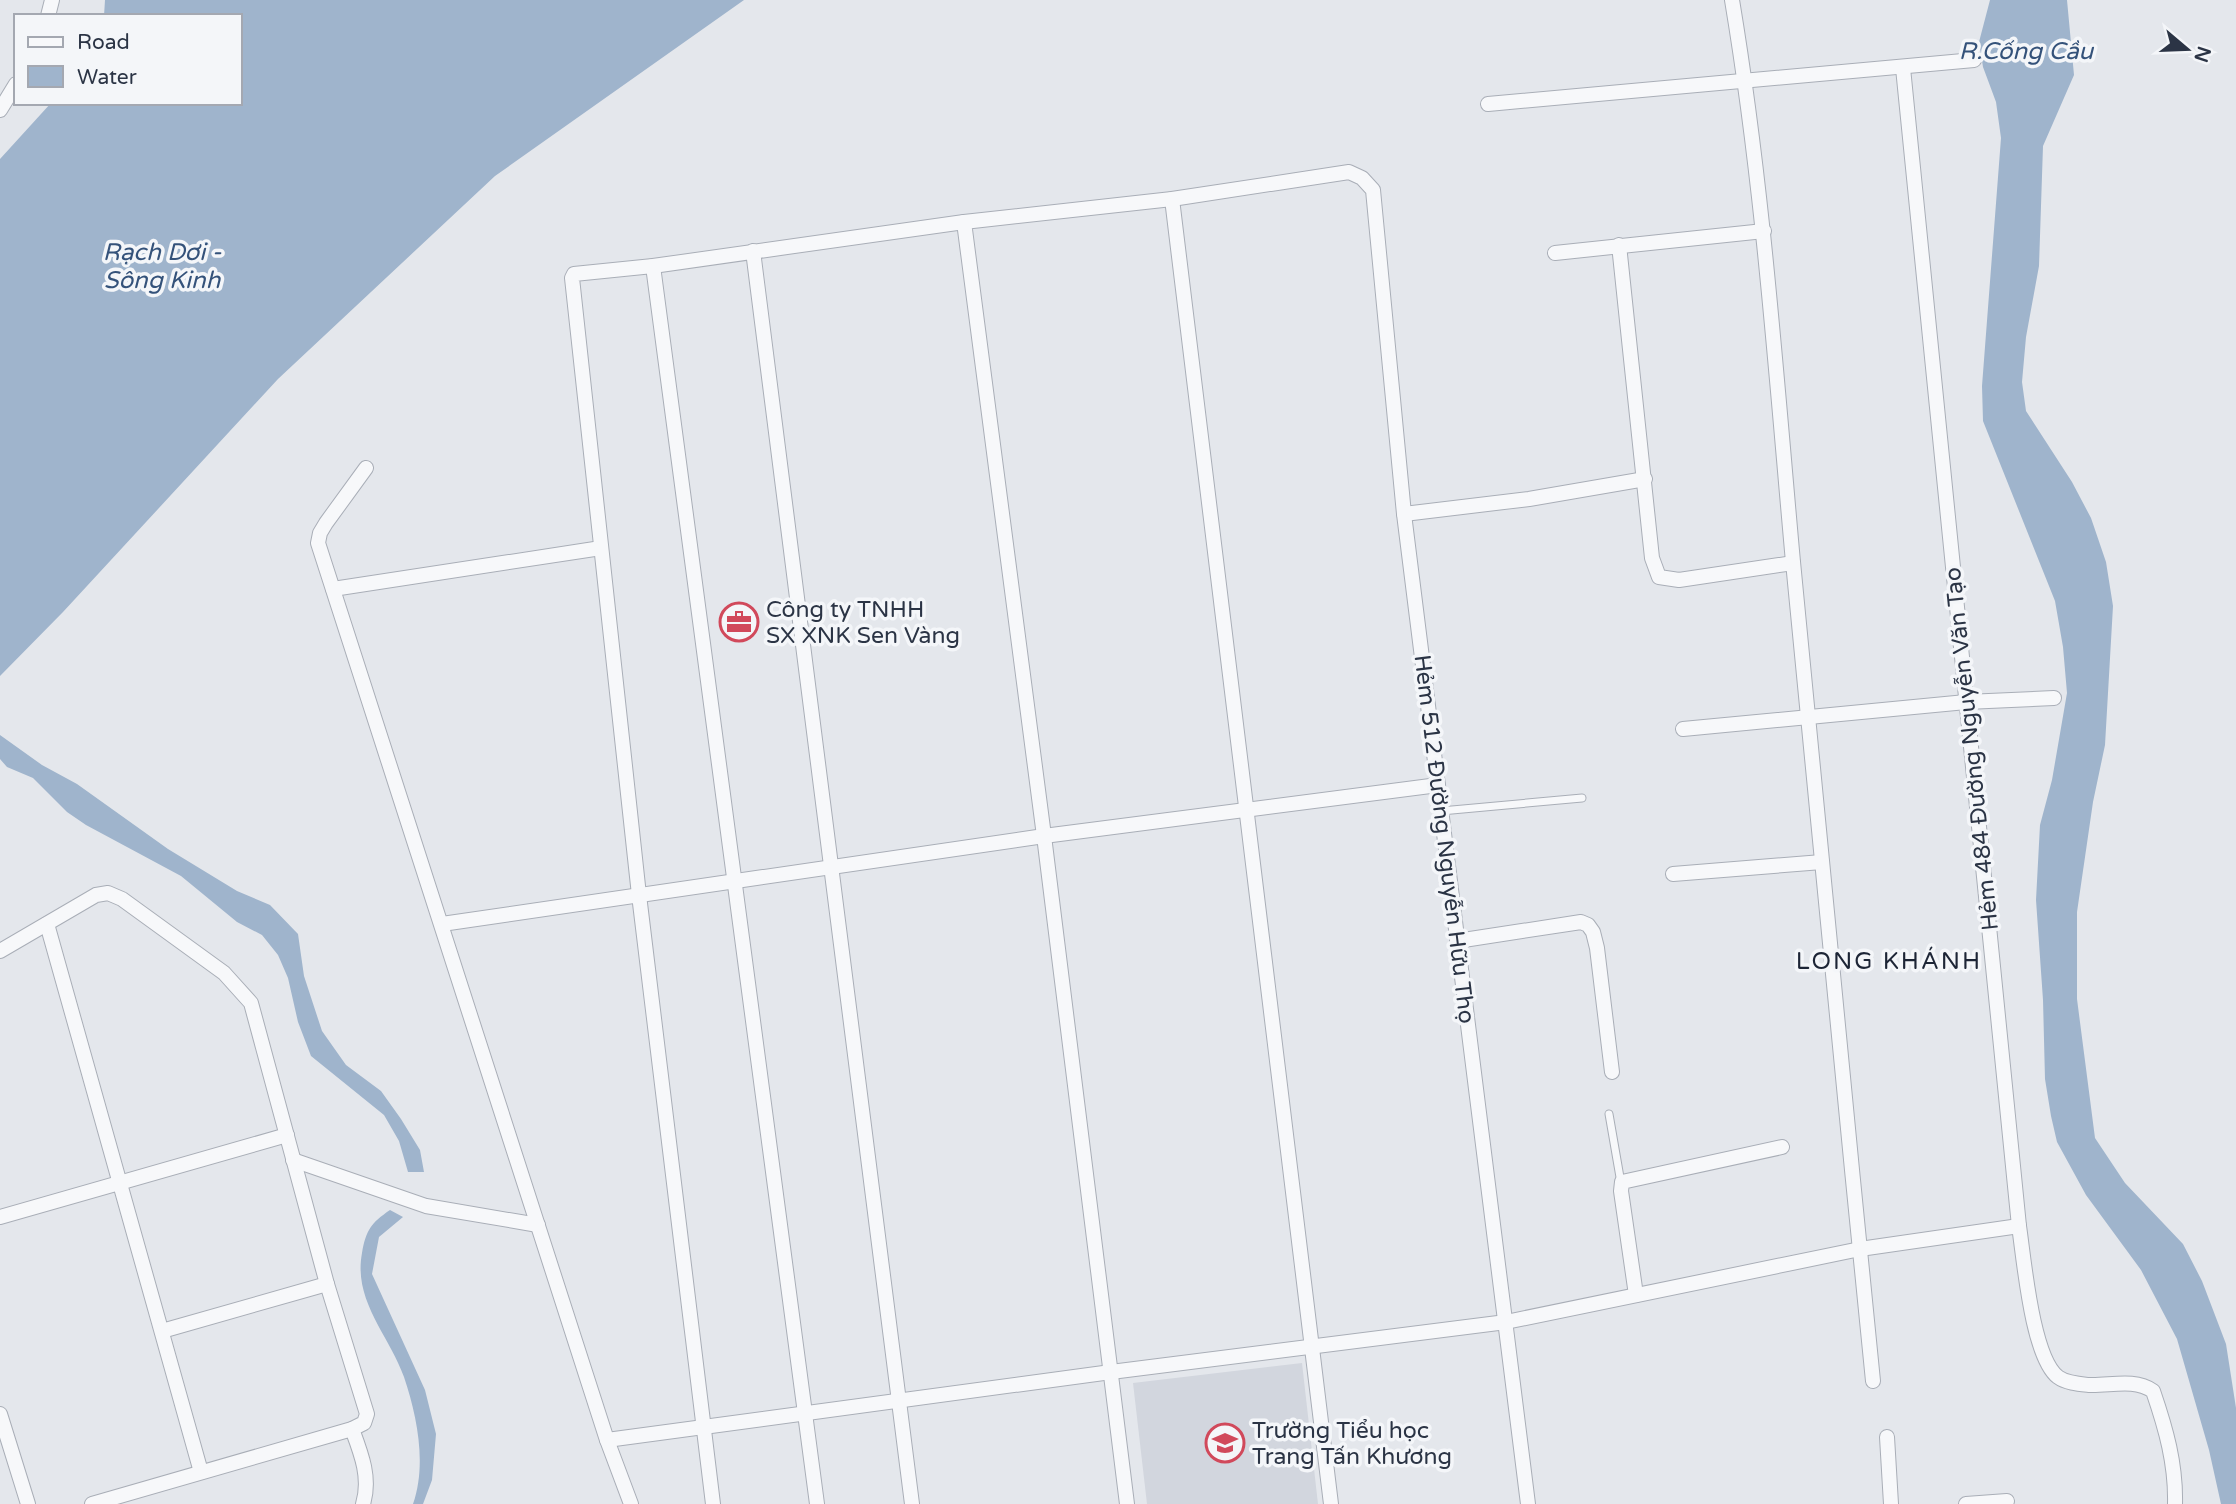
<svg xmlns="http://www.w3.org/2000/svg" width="2236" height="1504" font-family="'Varela Round',sans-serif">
	<rect width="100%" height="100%" fill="#e4e7ec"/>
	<path fill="#d2d6de" d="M1302 1363 1318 1504H1147L1133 1383Z"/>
	<g fill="#9fb4cc">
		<path d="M105 0H744L495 176 278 379 63 612 0 676V159L51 103H240V16H104Z"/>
		<path d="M1990 0H2067L2074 75 2043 146 2039 266 2026 337 2022 382 2026 411 2072 482 2091 518 2106 562 2113 606 2105 745 2093 802 2077 912V999L2095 1138 2125 1183 2183 1244 2202 1281 2226 1344 2236 1408V1504H2221L2209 1450 2177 1339 2141 1270 2086 1195 2057 1142 2051 1116 2045 1079 2043 1000 2036 900 2040 825 2052 780 2067 693 2063 647 2055 601 1983 421 1982 386 2001 138 1996 102 1983 67 1979 42Z"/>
		<path d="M0 735 42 765 77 784 168 849 237 891 270 905 298 934 304 976 322 1031 346 1065 381 1091 401 1119 420 1150 424 1172H408L399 1141 384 1115 311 1056 298 1022 288 978 278 955 262 935 237 922 181 876 86 825 67 812 33 778 7 767 0 759Z"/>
		<path d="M390 1210 403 1217 379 1237 372 1274 425 1390 436 1434 432 1480 423 1504H413C427 1464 417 1416 404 1377 389 1335 353 1301 362 1253 366 1230 371 1223 390 1210Z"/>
	</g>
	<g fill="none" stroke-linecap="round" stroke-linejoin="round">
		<defs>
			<g id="lane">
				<path d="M1441 811 1582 798"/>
				<path d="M1609 1114 1621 1183"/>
			</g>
			<g id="street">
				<path d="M1732 0C1763 186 1776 374 1793 562 1818 835 1846 1108 1873 1381"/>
				<path d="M48 16 52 0"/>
				<path d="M1903 68 2019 1226C2024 1259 2032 1357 2058 1377 2066 1383 2079 1384 2089 1385 2110 1386 2134 1378 2153 1391 2166 1429 2176 1464 2175 1504"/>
				<path d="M1488 104 1974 60"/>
				<path d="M0 110 16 84"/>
				<path d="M1172 199 1331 1504"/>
				<path d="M1619 245 1652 558 1659 577 1679 580 1793 563"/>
				<path d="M753 251 912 1504"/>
				<path d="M1555 253 1764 231"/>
				<path d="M653 266 817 1504"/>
				<path d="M366 468 326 523 320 533 318 543 607 1440 631 1504"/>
				<path d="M1404 514 1529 499 1645 479"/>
				<path d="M333 589 601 548"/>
				<path d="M1683 729 1966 702 2054 698"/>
				<path d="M1673 874 1822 862"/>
				<path d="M47 924 201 1472"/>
				<path d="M442 924 1044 836 1438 785"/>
				<path d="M1457 941 1581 922 1588 925 1593 932 1597 948 1612 1072"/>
				<path d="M0 951 96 895 108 893 122 899 224 973 251 1003 327 1284 367 1414 364 1423 352 1429 92 1504"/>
				<path d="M293 1160 426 1206 538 1225"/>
				<path d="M0 1217 287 1135"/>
				<path d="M1636 1295 1621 1191 1622 1182 1782 1147"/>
				<path d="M162 1331 327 1284"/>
				<path d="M0 1414 28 1504"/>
				<path d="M352 1429C361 1453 371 1478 363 1504"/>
				<path d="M1887 1437 1891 1504"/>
				<path d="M607 1440 1111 1372 1506 1322 1860 1249 2019 1226"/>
				<path d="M713 1504 639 895 572 278 574 274 653 266 964 222"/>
				<path d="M1127 1504 1044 836 964 222 1172 199 1349 172 1362 178 1373 190 1404 514 1528 1504"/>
				<path d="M1966 1504 2007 1501"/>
			</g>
		</defs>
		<use href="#lane" stroke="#a9aeb7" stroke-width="9"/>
		<use href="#street" stroke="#a9aeb7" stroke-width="16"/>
		<use href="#lane" stroke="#f7f8fa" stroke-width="7"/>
		<use href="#street" stroke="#f7f8fa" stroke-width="14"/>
	</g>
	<defs>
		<symbol id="office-ring" viewBox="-11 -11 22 22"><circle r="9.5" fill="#f4f6f9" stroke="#d1495b" stroke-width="1.5"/><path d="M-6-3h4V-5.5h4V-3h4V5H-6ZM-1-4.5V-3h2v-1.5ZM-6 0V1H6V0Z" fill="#d1495b"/></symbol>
		<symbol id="school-ring" viewBox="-11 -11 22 22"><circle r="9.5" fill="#f4f6f9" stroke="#d1495b" stroke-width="1.5"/><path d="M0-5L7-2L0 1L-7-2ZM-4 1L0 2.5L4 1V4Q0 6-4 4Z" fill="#d1495b"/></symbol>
	</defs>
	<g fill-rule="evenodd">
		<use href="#office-ring" x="717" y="600" width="44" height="44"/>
		<use href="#school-ring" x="1203" y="1421" width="44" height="44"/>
	</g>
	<g text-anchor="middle" stroke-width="7" stroke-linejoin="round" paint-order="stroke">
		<g font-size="23" fill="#2b3445" stroke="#f4f6f9" text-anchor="start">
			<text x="766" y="617">Công ty TNHH<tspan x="766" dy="26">SX XNK Sen Vàng</tspan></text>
			<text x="1252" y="1438">Trường Tiểu học<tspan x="1252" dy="26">Trang Tấn Khương</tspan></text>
		</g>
		<g font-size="23" fill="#2b3445" stroke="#f4f6f9">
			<text transform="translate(1971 749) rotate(-96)" y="8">Hẻm 484 Đường Nguyễn Văn Tạo</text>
			<text transform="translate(1445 839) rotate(83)" y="8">Hẻm 512 Đường Nguyễn Hữu Thọ</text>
		</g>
		<g font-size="24" font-style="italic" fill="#34527a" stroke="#f4f6f9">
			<text x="2026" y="59">R.Cống Cầu</text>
			<text x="162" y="260">Rạch Dơi -<tspan x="162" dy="28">Sông Kinh</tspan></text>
		</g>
		<g font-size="24" letter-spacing="2" fill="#1d2536" stroke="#f4f6f9">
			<text x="1889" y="969">LONG KHÁNH</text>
		</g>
	</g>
	<rect x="14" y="14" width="228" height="91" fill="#f4f6f9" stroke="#a4a8b1" stroke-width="2"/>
	<rect x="28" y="37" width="35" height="10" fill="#f7f8fa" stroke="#a4a8b1" stroke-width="2"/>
	<text x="77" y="49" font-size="21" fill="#2b3445">Road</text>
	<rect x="28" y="66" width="35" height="21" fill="#9fb4cc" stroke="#a4a8b1" stroke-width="2"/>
	<text x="77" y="84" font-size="21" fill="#2b3445">Water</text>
	<g transform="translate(2187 49) rotate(109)" stroke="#f4f6f9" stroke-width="5" paint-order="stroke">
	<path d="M0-5L12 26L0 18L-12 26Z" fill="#2b3445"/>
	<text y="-10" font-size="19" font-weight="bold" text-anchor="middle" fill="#2b3445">N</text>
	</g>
</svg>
